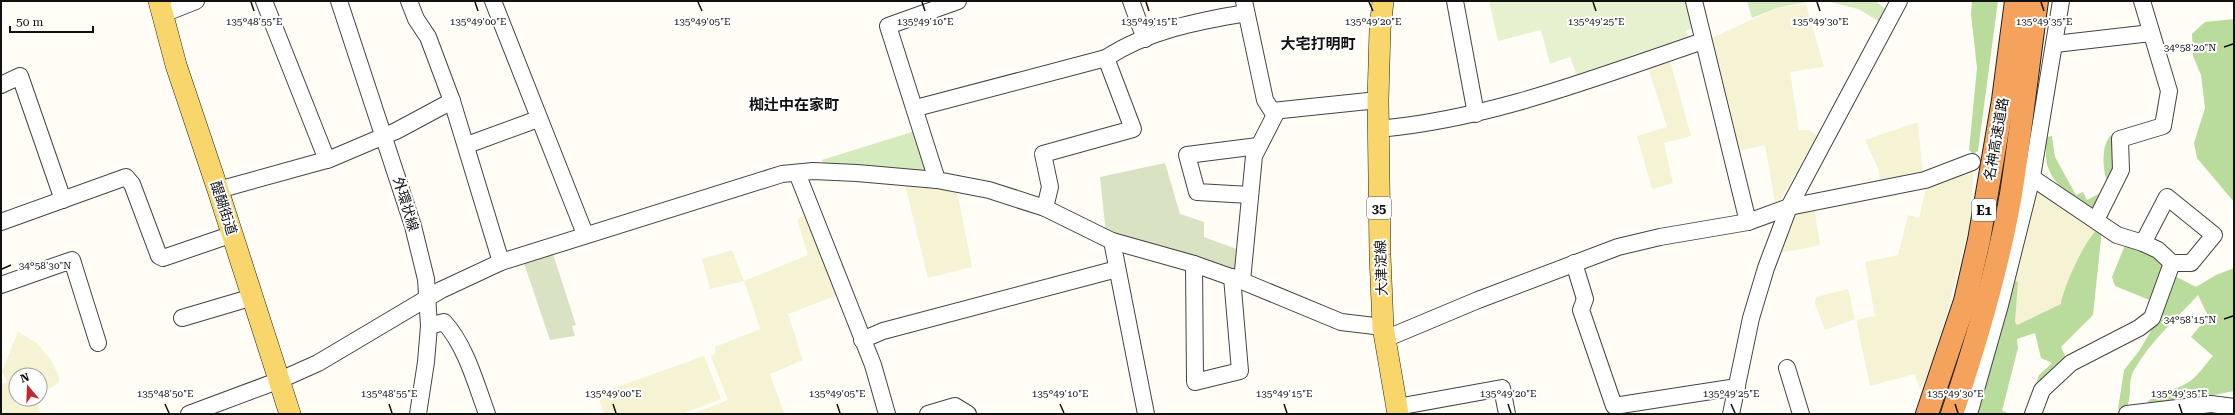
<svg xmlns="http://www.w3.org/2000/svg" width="2235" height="415" font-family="'Roboto Serif','Noto Sans JP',serif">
	<rect width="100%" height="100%" fill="#fffdf5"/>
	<g fill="#f6f3d4">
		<path d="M1806 4 1824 67 1790 72 1799 130H1808L1817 135 1776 208 1765 145 1735 152 1709 39 1780 7Z"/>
		<path d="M1669 57 1691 136 1664 143 1673 183 1652 189 1637 136 1667 127 1647 64Z"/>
		<path d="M1918 122 1923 177 1882 186 1878 168 1865 140Z"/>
		<path d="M1974 166 1970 223 1946 316 1929 372 1920 390 1915 374 1870 386 1856 320 1875 316 1865 262 1898 255 1908 215 1919 218 1928 181Z"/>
		<path d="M904 181 956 187 972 267 928 278Z"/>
		<path d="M2036 185 2098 229 2089 239 2079 257 2062 296V304L2016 325 2015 322 2014 281Z"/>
		<path d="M1814 207 1820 245 1780 253 1795 209Z"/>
		<path d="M809 214 840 294 788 314 803 360 770 374 784 413 692 414 728 400 711 357 715 353V347L760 329 744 281 710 289 702 259 732 250 744 281 808 255 797 219Z"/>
		<path d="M1848 289 1855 319 1825 330 1815 304 1816 297Z"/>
		<path d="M18 332 37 343 51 360 59 377V382L40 396V375H16V399H36L41 414H1V384L7 382 2 371Z"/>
		<path d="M704 356 721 399 681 414H604L597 394Z"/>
	</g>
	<g fill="#d5ebbd">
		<path d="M1747 1H1814L1780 7 1752 18Z"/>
		<path d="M1827 1H1875L1887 10 1880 22 1858 9Z"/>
		<path d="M915 131 927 174 823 166 822 160Z"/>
	</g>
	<g fill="#b9dc9c">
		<path d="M1972 1H1998L1978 151 1973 154 1969 150 1977 68 1971 14Z"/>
		<path d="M2234 19V202L2197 158 2194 143 2205 108 2201 75 2193 56 2192 34 2205 22Z"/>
		<path d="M2114 133 2117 134 2120 169 2108 184C2102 171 2100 141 2114 133Z"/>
		<path d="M2052 136 2055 157 2076 195 2083 192 2087 200 2102 192V204L2089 209C2069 195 2044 179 2046 152 2046 147 2045 142 2047 137Z"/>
		<path d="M2098 229 2102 230 2093 315 2061 347 2068 362 2034 389 2039 375 2052 363 2041 358 2035 333 2017 339 2018 348 2002 411 2011 414H1974L2014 281 2018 282 2015 322 2017 325 2061 304C2062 290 2086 237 2098 229Z"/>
		<path d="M2125 245 2159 257 2166 268 2152 301 2115 286 2112 277Z"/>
		<path d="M2234 268V391L2143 409C2152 390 2171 393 2187 383 2197 378 2205 364 2213 356L2191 337 2208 316 2198 295C2176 319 2150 342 2134 370 2126 384 2135 402 2122 413L2118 409 2124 370 2139 351 2155 324 2173 275 2196 287 2216 275Z"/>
	</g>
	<g fill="#d9e3c4">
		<path d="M1165 163 1180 214 1204 222V237L1242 251 1241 272 1106 234 1100 177Z"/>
		<path d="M552 251 576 325 572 326 575 336 550 340 523 260Z"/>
	</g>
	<path fill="#e6f2cf" d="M1489 1H1688L1695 27 1686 31 1688 38 1577 75 1570 57 1550 64 1541 30 1498 41Z"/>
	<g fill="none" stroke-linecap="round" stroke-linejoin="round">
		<defs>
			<g id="minor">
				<path d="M264 1 327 160"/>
				<path d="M339 1 413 226 426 279 429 326 426 362 418 414"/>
				<path d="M409 1 416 19 428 37 452 101 501 262"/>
				<path d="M493 1 585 234"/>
				<path d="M1131 1 1145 39"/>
				<path d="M1244 1 1265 100 1272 111 1378 100"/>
				<path d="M1455 1 1476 114"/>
				<path d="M1694 1 1748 222"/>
				<path d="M163 14 196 1"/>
				<path d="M2055 44 2151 33"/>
				<path d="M1 85 20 76 63 200"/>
				<path d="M916 108 1106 58C1147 31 1198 21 1246 13"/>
				<path d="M1378 129C1491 119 1597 77 1703 41"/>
				<path d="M467 145 538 119"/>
				<path d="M797 173 873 365 887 414"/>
				<path d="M2028 175 2117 235 2143 243 2158 250 2172 263 2152 318 2139 328 2071 363 2042 390 2033 414"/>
				<path d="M937 180 888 26 958 1"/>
				<path d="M218 190 330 159 396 131 452 101"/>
				<path d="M1250 195 1197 192 1187 155 1258 146"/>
				<path d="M1045 208 1050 187 1043 154 1133 129 1106 58"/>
				<path d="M2096 220 2121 170 2120 139 2163 126 2169 91 2142 1"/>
				<path d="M1 222 126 177 132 184 159 256 163 258 233 234"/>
				<path d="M1112 241 1146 414"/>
				<path d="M2143 243 2167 197 2214 235 2191 263H2172"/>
				<path d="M1574 263 1585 299 1581 310 1614 406 1737 387"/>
				<path d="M1194 264 1195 382 1240 371 1232 277"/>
				<path d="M1242 281 1254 156 1277 111"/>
				<path d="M1 285 72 260 98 343"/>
				<path d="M182 318 253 297"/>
				<path d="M429 326 444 322C466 346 476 384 487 414"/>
				<path d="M1385 339 1478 300 1618 247 1660 237 1748 222 1789 207 1925 180 1972 162"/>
				<path d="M862 340 883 331 1117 269"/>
				<path d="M1787 368 1801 414"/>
				<path d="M1397 407 1502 388 1507 414"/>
				<path d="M189 414 280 380 318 363 441 290 501 262 782 174 813 171 857 173 937 180 989 190 1045 208 1112 241 1194 264 1242 281 1341 322 1383 327"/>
				<path d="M928 414 955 406 968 414"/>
				<path d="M1731 414 1751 318 1766 268 1789 207 1899 1"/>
				<path d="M1969 414 2000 305 2032 177 2061 1"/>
				<path d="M2127 414 2211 404 2234 407"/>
			</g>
			<g id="major">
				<path d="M159 1 176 65 218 190 290 414"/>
				<path d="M1383 1 1380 29 1378 100 1380 255 1383 327 1398 414"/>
			</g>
			<g id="highway">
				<path d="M1927 414 1965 301 1979 240 2003 100 2016 1"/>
				<path d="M1952 414C1976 343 1998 268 2011 194 2021 130 2028 65 2037 1"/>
			</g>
		</defs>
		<use href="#minor" stroke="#444" stroke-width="18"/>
		<use href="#major" stroke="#222" stroke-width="22"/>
		<use href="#highway" stroke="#222" stroke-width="24"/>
		<use href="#minor" stroke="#fff" stroke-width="16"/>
		<use href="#major" stroke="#f9d66b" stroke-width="21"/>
		<use href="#highway" stroke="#f5a25d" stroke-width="22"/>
	</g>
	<path fill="none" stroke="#111" stroke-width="1.5" d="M251 2 254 11M475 2 478 11M698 2 702 11M922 2 925 11M1146 2 1149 11M1369 2 1373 11M1593 2 1596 11M1817 2 1820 11M2041 2 2044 11M2224 47 2233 44M2 269 11 265M2224 319 2233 316M165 404 169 413M389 404 392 413M613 404 616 413M837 404 840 413M1060 404 1064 413M1284 404 1287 413M1508 404 1511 413M1731 404 1735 413M1955 404 1958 413M2179 404 2182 413"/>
	<g text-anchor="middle" stroke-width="4" stroke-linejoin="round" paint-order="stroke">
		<g fill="#fff" stroke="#585858" stroke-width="1">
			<rect x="1367" y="197" width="24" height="22" rx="3"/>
			<rect x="1972" y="199" width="24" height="22" rx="3"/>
		</g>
		<g font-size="13" font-weight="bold" fill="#111">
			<text x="1379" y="213">35</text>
			<text x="1984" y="215">E1</text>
		</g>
		<g font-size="14" fill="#111" stroke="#fff">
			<text transform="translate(1996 139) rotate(-80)" y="5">名神高速道路</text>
			<text transform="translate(406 204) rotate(73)" y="5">外環状線</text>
			<text transform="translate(224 208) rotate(72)" y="5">醍醐街道</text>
			<text transform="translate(1381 268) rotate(-92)" y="5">大津淀線</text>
		</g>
		<g font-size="15" font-weight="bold" fill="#111" stroke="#fff">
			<text x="1318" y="49">大宅打明町</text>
			<text x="794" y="110">椥辻中在家町</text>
		</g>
	</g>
	<g font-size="10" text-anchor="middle" fill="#111" stroke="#fff" stroke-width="4" stroke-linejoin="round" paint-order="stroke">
		<text x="478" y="25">135°49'00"E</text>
		<text x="2044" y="25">135°49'35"E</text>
		<text x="254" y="25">135°48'55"E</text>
		<text x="702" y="25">135°49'05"E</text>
		<text x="925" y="25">135°49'10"E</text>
		<text x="1149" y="25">135°49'15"E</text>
		<text x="1373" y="25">135°49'20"E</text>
		<text x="1596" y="25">135°49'25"E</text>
		<text x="1820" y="25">135°49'30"E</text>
		<text x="2190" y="51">34°58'20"N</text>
		<text x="45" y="269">34°58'30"N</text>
		<text x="2190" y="323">34°58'15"N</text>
		<text x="165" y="397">135°48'50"E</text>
		<text x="389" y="397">135°48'55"E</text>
		<text x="613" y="397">135°49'00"E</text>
		<text x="837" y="397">135°49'05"E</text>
		<text x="1060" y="397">135°49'10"E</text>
		<text x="1284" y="397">135°49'15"E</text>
		<text x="1508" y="397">135°49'20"E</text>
		<text x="1731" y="397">135°49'25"E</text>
		<text x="1955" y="397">135°49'30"E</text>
		<text x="2179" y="397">135°49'35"E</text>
	</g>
	<rect width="2235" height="415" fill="none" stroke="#111111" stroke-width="4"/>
	<g transform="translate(28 387) rotate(341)"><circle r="19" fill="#ffffff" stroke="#a0a0a0"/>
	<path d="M0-3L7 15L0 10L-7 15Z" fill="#c4262e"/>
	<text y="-6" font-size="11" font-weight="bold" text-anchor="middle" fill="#111111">N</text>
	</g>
	<path d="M10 26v6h83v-6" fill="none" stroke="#111111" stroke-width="2"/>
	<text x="16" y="26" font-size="12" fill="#111111" stroke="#ffffff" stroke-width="3" paint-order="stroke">50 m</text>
</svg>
